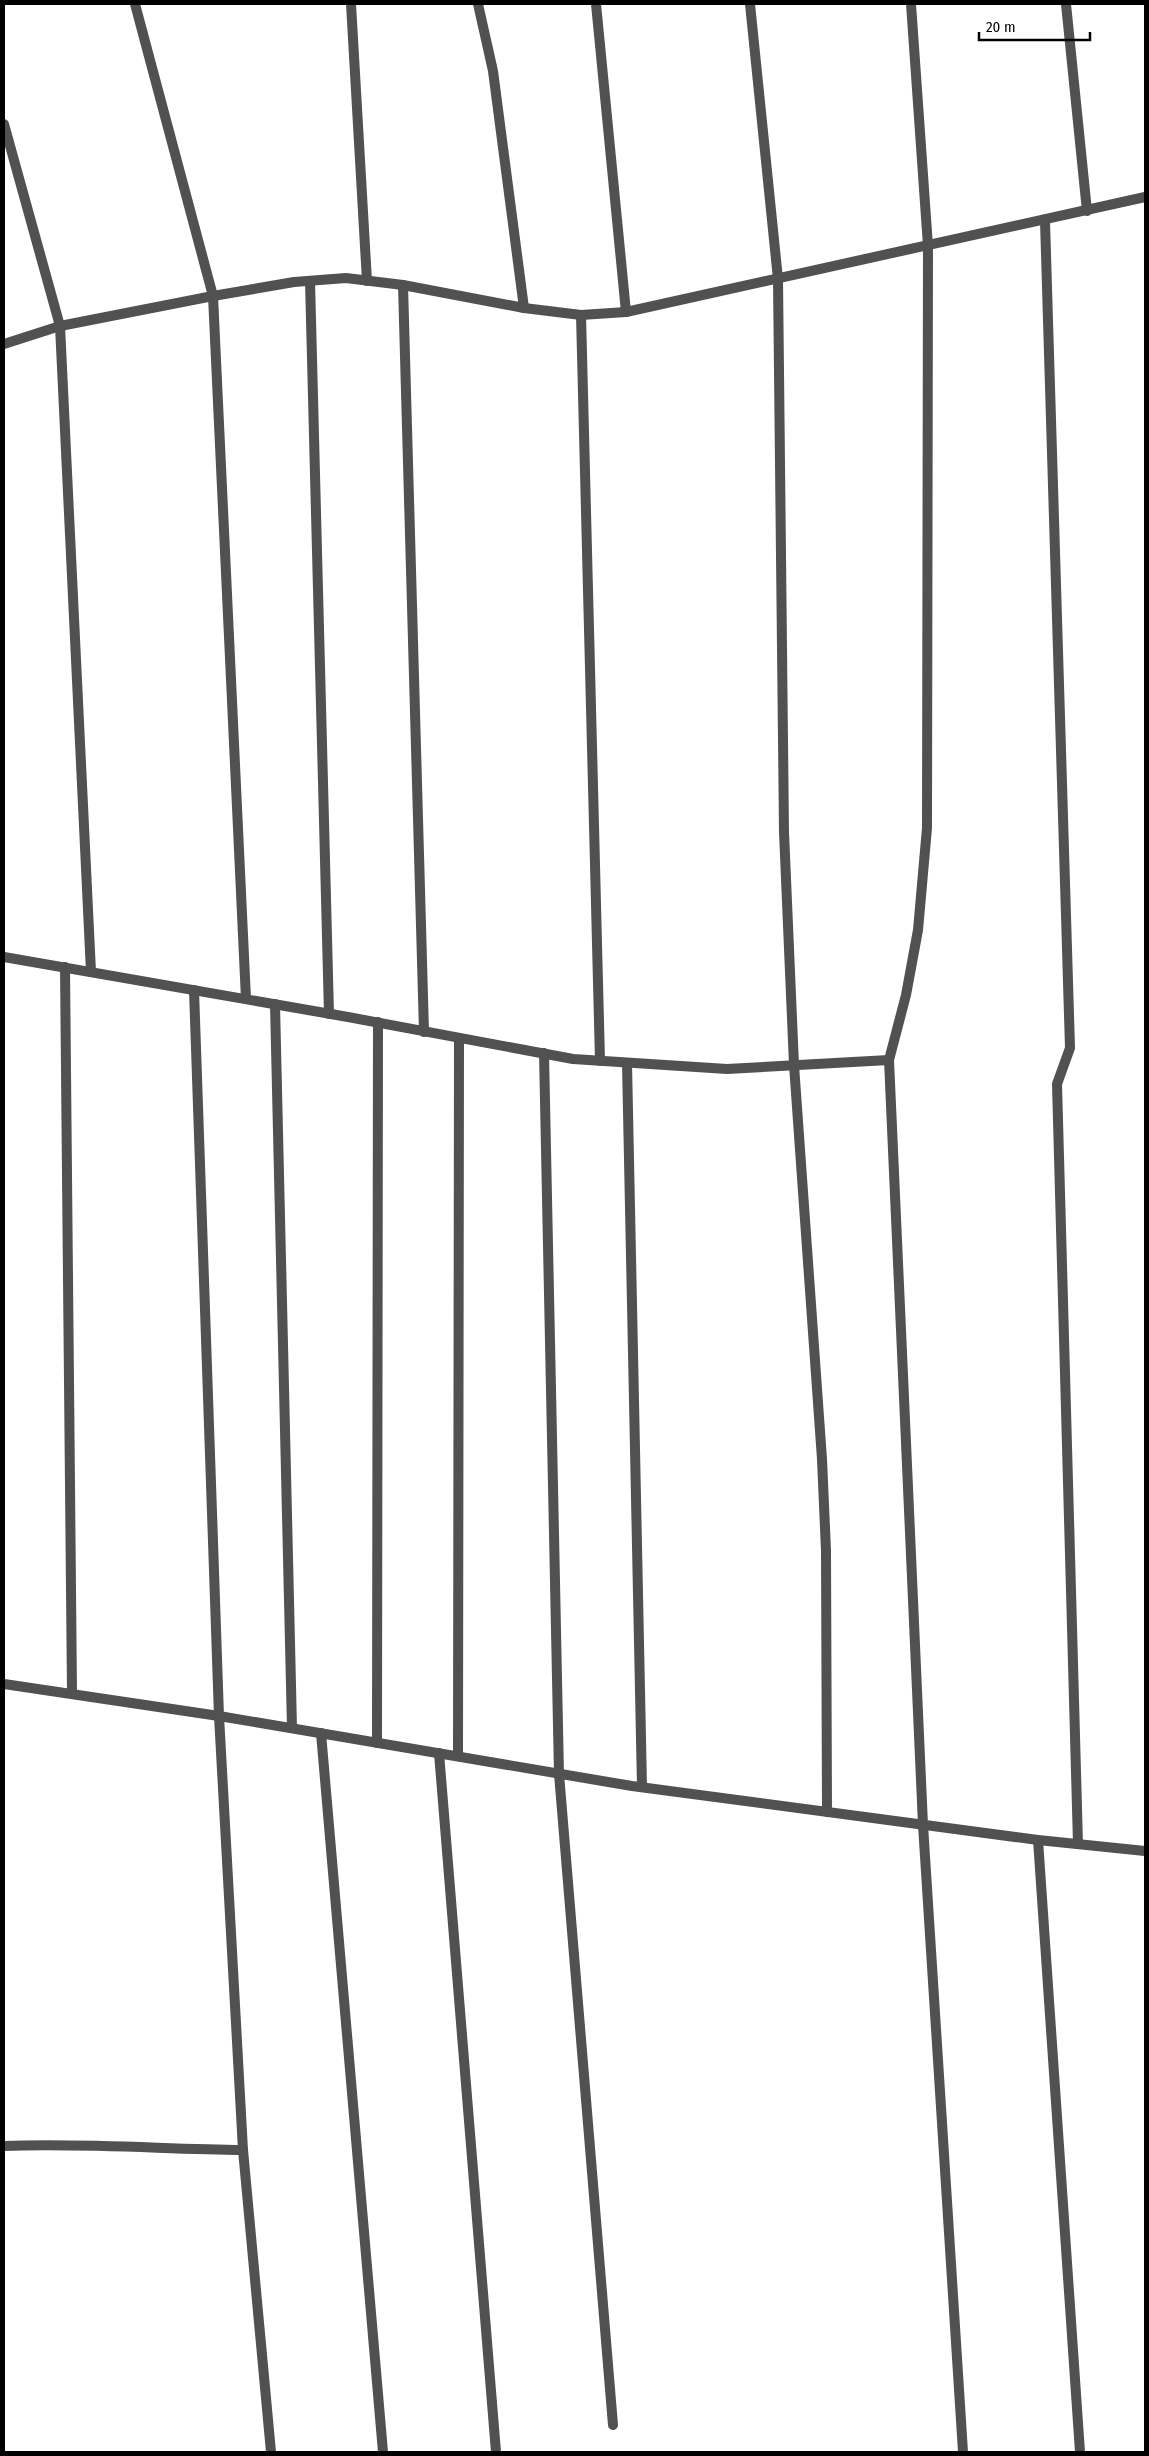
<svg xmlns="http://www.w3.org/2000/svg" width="1149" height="2456" font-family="'Fira Sans Condensed',sans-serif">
	<rect width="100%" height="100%" fill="#fff"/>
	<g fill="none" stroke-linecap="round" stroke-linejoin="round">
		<g stroke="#515151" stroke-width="10">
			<path d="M135 4 213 296 246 999"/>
			<path d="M351 4 367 281"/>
			<path d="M478 4 493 71 524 308"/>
			<path d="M596 4 626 312"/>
			<path d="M750 4 778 279 784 832 794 1065 822 1459 826 1551 827 1812"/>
			<path d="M911 4 928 246 927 828 918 930 906 995 889 1060 923 1825 963 2452"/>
			<path d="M1066 4 1087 211"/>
			<path d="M4 124 60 326 91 972"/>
			<path d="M1045 221 1070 1048 1057 1084 1078 1844"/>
			<path d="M310 281 329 1014"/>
			<path d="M403 285 424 1032"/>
			<path d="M581 315 600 1061"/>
			<path d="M4 344 60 326 213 296 294 282 346 278 403 285 524 308 581 315 626 312 1145 197"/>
			<path d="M4 957 348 1017 573 1059 727 1069 889 1060"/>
			<path d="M65 967 72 1693"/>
			<path d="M194 990 219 1716 243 2150 271 2452"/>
			<path d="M275 1004 292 1728"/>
			<path d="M544 1053 559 1774 613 2425"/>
			<path d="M627 1063 642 1787"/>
			<path d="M4 1684 219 1716 632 1786 1038 1840 1145 1851"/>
			<path d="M321 1733 383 2452"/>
			<path d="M377 1743 378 1022"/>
			<path d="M439 1753 496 2452"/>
			<path d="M458 1756 459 1038"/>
			<path d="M1038 1840 1080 2452"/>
			<path d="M4 2146C83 2143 163 2149 243 2150"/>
		</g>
	</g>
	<rect width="1149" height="2456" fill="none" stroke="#000000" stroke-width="10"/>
	<path d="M979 32v8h111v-8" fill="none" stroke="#000000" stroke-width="2.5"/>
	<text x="986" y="32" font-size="15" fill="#000000" stroke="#ffffff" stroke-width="4" paint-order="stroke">20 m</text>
</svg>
